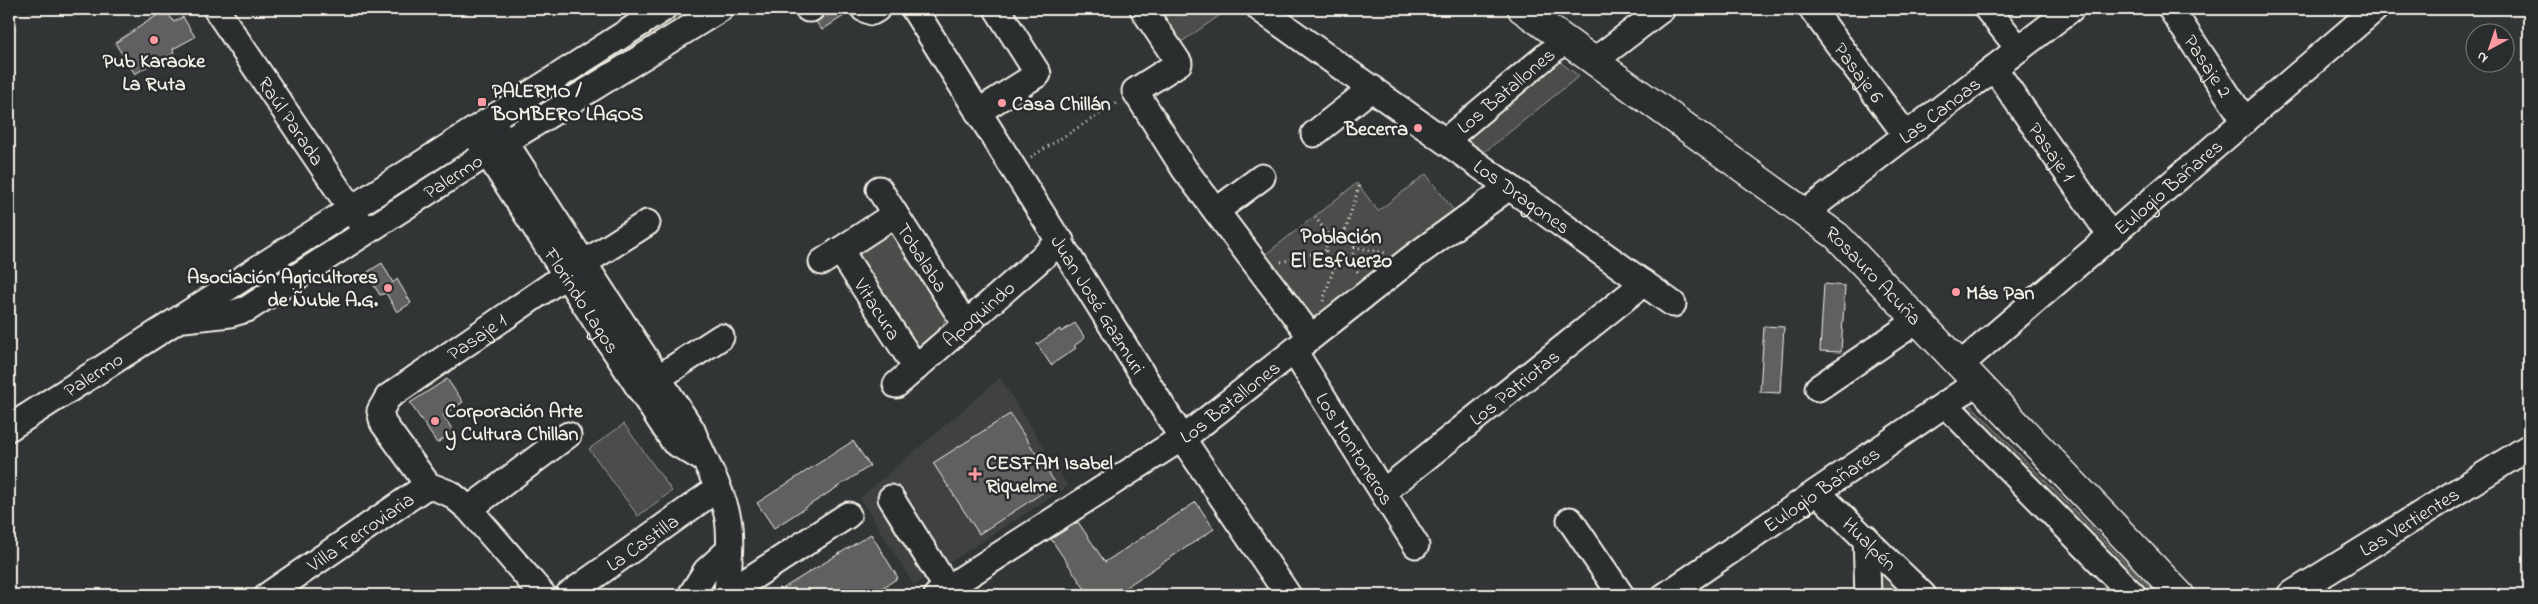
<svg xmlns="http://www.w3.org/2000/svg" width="2538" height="604" font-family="'Indie Flower',sans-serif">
	<rect width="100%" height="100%" fill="#323535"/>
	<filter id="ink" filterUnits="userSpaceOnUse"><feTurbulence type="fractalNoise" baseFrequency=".02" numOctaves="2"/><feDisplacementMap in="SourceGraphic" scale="10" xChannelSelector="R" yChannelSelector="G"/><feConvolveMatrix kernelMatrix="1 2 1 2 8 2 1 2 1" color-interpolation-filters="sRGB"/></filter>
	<g filter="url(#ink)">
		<path fill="#404242" d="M1000 378 1068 486 914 585 860 498Z"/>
		<g fill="#4b4d4c" stroke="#a09f9a">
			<path d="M666 9H696L512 126 503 113Z"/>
			<path d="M1152 9H1229L1177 45Z"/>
			<path d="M1557 60 1579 76 1481 155 1461 140Z"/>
			<path d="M1426 174 1458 216 1311 330 1257 261 1357 183 1378 211Z"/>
			<path d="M321 230 330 245 241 301 232 286Z"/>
			<path d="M889 230 945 318 943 326 915 349 852 249Z"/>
			<path d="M1966 400 2157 595H2144L1960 406Z"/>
			<path d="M624 424 672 491 638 516 589 449Z"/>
			<path d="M1874 553 1915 595H1875Z"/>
		</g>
		<g fill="#5f605f" stroke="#f4f1e8">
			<path d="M825 9H850V12L822 30 816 22 823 17Z"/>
			<path d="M165 10 174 22 183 17 195 37 173 49 174 53 153 66 151 64 135 74 115 43Z"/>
			<path d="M382 263 393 283 397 279 411 303 397 312 386 293 380 295 366 273Z"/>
			<path d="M1824 284 1845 286 1841 352 1820 351Z"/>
			<path d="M1075 323 1085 338 1074 346 1076 348 1051 365 1037 344 1060 329 1061 332Z"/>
			<path d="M1764 326 1784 327 1780 393 1760 392Z"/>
			<path d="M447 379 463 402 443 415 454 432 437 443 410 403Z"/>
			<path d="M1010 414 1056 484 979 534 933 463Z"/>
			<path d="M853 441 870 466 774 528 757 503Z"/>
			<path d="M1196 502 1214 529 1123 589 1128 595H1089L1051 539 1078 522 1105 562Z"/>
			<path d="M871 534 898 578 871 595H772Z"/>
		</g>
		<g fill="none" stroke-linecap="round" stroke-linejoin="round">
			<defs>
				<g id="minor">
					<path id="s1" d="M216 9 360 222"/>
					<path d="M808 9H811"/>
					<path d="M864 9 872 12 877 9"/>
					<path id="s2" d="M914 9 1182 438 1288 595"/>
					<path d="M1143 9 1179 63 1135 91 1185 170 1311 337"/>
					<path id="s3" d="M1260 9 1673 304"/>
					<path id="s4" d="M1812 9 1906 135"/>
					<path d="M1987 9 2019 49"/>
					<path id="s5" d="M2171 9 2245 121"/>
					<path d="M1594 61 1662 9"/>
					<path id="s6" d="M1994 68 2111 236"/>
					<path d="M978 112 1038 74 997 9"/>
					<path d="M496 128 692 430C702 457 723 491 728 519 732 543 728 571 727 595"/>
					<path d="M1314 134 1372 88"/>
					<path id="s7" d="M478 139 674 442 703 459"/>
					<path id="s8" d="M1445 141 1565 40"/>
					<path id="s9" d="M879 189 966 325"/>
					<path d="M1216 211 1262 177"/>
					<path id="s10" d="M1806 212 2071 9"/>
					<path id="s11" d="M840 250 916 368"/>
					<path d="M822 262 895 214"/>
					<path d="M584 263 647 223"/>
					<path id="s12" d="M184 319 230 314 247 309 505 142 720 9"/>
					<path id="s13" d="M1294 351 1416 545"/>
					<path id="s14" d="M1960 365 2375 9"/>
					<path d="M658 378 721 337"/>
					<path id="s15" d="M896 385 1061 241"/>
					<path d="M1818 388 1918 320"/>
					<path d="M1945 404 2133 595"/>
					<path id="s16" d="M9 428 663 9"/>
					<path id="s17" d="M1383 492 1644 283"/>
					<path id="s18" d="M1817 492 1923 595"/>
					<path d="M891 498 947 588"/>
					<path d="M469 509 568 435"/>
					<path d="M1570 520 1621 595"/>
					<path d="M1866 538 1868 595"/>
					<path d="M727 594 848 515"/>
					<path id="s19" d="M268 595 428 485"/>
					<path id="s20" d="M543 595 469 509 451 494 428 485 383 423 380 411 388 397 566 275"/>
					<path id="s21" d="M568 595 718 488"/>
					<path d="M691 595 706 571 729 550"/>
					<path id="s22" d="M937 595 1191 432 1413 257 1509 187"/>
					<path id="s23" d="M1666 595 1976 383"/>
					<path id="s24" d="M2290 595 2529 447"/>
				</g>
				<g id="major">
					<path id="s25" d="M1522 9 1837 236 2180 595"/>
				</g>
			</defs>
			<use href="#minor" stroke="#f4f1e8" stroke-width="29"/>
			<use href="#major" stroke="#f4f1e8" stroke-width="31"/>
			<g stroke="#f4f1e8" stroke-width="3" stroke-dasharray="1 4" stroke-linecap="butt">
				<path d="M1031 157 1119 102"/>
				<path d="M1315 217 1331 238"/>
				<circle cx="1340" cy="248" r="14"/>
				<path d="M1344 235 1360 183"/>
				<path d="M1354 247 1385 253"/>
				<path d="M1348 259 1360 275"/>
				<path d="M1281 262 1327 250"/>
				<path d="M1323 301 1336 261"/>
			</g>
			<use href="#minor" stroke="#2a2d2e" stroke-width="25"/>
			<use href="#major" stroke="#2a2d2e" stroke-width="28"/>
		</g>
	</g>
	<g fill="#ff9aa2" stroke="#2a2d2e" stroke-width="2">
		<circle cx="154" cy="40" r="5"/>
		<rect x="477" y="97" width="10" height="10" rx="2.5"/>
		<circle cx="1002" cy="103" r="5"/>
		<circle cx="1418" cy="128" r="5"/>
		<circle cx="388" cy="288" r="5"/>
		<circle cx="1956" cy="292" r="5"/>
		<circle cx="435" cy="421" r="5"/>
		<path d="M972.5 466.5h5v5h5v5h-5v5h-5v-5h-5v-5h5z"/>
	</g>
	<g text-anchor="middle" stroke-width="5" stroke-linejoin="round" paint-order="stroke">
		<g font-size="20" font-weight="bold" fill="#f4f1e8" stroke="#2a2d2e" text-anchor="start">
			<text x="154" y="67" text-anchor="middle">Pub Karaoke<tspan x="154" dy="23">La Ruta</tspan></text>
			<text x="492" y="97">PALERMO /<tspan x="492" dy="23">BOMBERO LAGOS</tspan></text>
			<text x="1012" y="110">Casa Chillán</text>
			<text x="1408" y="135" text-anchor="end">Becerra</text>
			<text x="378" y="283" text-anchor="end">Asociación Agricultores<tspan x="378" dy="23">de Ñuble A.G.</tspan></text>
			<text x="1966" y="299">Más Pan</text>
			<text x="445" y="417">Corporación Arte<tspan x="445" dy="23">y Cultura Chillan</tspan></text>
			<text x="986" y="469">CESFAM Isabel<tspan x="986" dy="23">Riquelme</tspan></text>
		</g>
		<g font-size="20" fill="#f4f1e8" stroke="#2a2d2e">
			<text dy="7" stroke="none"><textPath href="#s5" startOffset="68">Pasaje 2</textPath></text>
			<text dy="7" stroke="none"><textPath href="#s4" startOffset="79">Pasaje 6</textPath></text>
			<text dy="7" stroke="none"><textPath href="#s8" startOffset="79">Los Batallones</textPath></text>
			<text dy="7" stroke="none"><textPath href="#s10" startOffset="168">Las Canoas</textPath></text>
			<text dy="7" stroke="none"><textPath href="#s1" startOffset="135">Raúl Parada</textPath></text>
			<text dy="7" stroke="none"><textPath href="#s6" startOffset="102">Pasaje 1</textPath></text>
			<text dy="7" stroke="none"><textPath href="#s12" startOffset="309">Palermo</textPath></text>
			<text dy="7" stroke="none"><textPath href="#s14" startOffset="274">Eulogio Bañares</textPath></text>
			<text dy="7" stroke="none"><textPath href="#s3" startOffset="322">Los Dragones</textPath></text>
			<text dy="7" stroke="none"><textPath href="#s9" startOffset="81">Tobalaba</textPath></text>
			<text dy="7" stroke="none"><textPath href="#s25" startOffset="442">Rosauro Acuña</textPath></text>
			<text dy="7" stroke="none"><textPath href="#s7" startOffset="192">Florindo Lagos</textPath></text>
			<text dy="7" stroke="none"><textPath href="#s2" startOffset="348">Juan José Gazmuri</textPath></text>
			<text dy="7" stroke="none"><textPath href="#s11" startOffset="70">Vitacura</textPath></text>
			<text dy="7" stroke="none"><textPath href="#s15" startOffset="109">Apoquindo</textPath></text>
			<text dy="7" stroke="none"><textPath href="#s20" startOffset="374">Pasaje 1</textPath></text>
			<text dy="7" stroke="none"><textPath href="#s16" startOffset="100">Palermo</textPath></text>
			<text dy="7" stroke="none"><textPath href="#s17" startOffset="168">Los Patriotas</textPath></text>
			<text dy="7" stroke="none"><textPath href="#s22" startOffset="351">Los Batallones</textPath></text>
			<text dy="7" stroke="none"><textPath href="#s13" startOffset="115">Los Montoneros</textPath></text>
			<text dy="7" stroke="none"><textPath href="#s23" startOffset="188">Eulogio Bañares</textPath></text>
			<text dy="7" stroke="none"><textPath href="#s24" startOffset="140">Las Vertientes</textPath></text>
			<text dy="7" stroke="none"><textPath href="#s19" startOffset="112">Villa Ferroviaria</textPath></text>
			<text dy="7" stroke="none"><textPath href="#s21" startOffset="91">La Castilla</textPath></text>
			<text dy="7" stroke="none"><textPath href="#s18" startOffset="74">Hualpén</textPath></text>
		</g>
		<g font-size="21" font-weight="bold" fill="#f4f1e8" stroke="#2a2d2e">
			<text x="1341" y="243">Población<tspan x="1341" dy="24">El Esfuerzo</tspan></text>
		</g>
	</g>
	<rect width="2538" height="604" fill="none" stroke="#2a2d2e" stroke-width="30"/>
	<rect x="15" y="15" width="2508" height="574" fill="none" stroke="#f4f1e8" stroke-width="2" filter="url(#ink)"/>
	<g transform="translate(2490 48) rotate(220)"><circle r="24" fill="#2a2d2e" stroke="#7b7b78"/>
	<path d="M0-4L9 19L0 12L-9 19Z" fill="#ff9aa2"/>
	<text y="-8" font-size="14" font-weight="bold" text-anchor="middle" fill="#f4f1e8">N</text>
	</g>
</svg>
